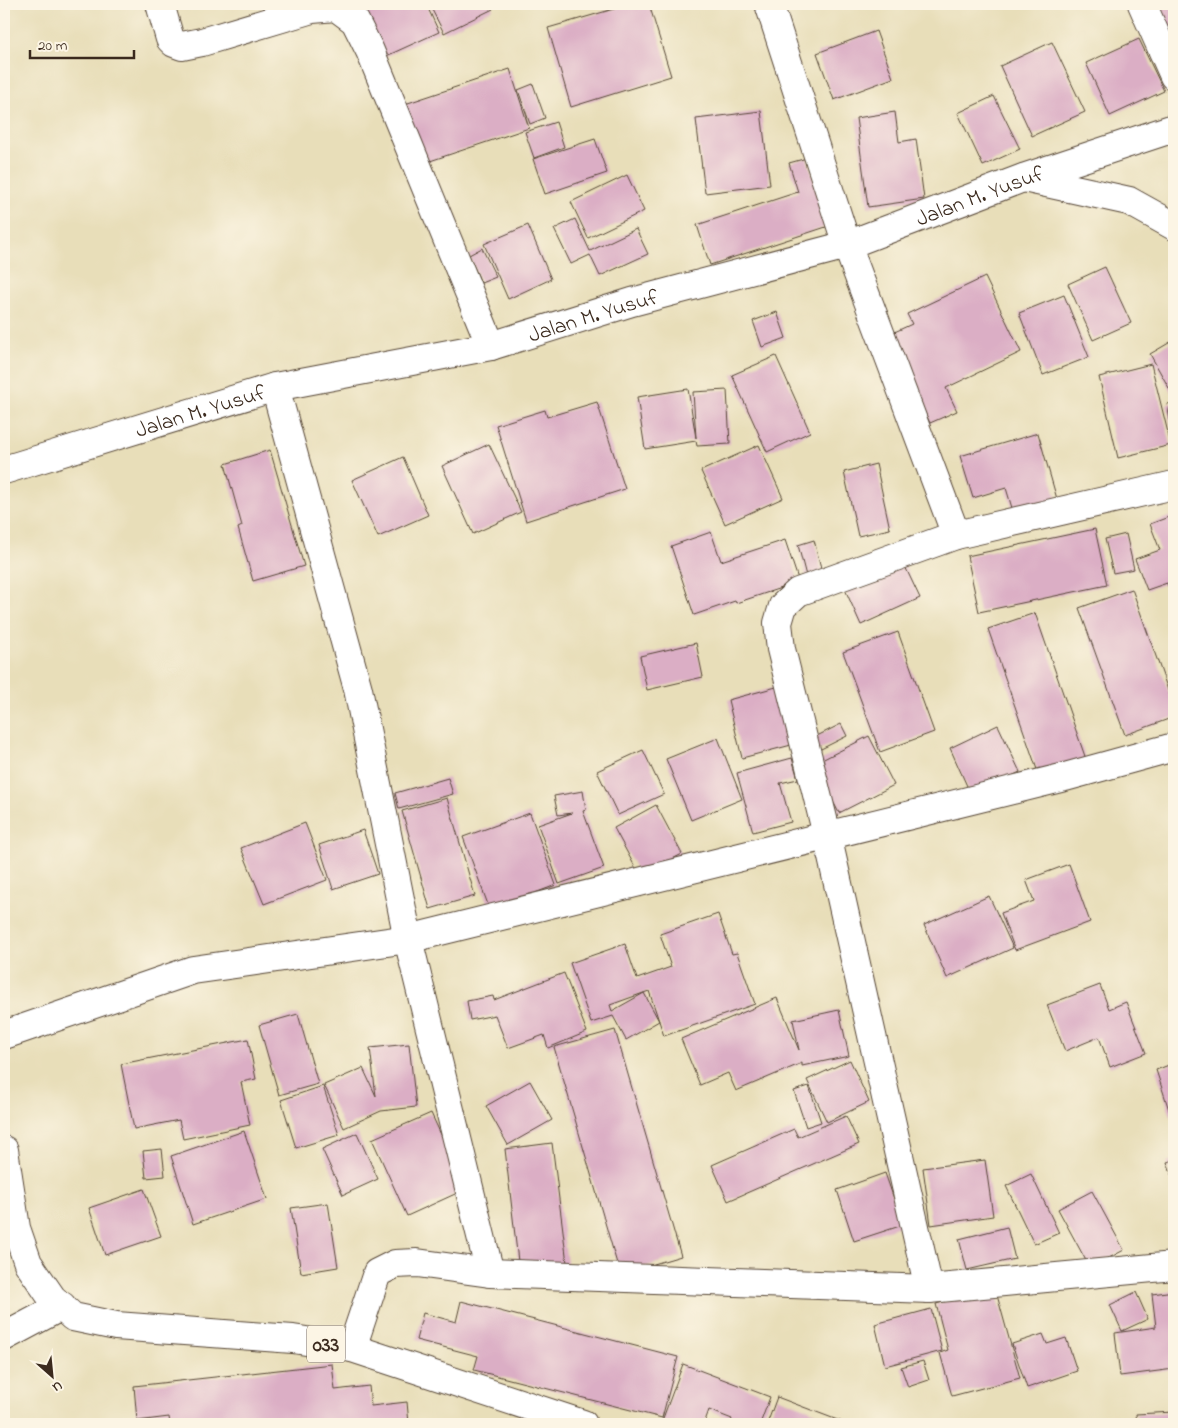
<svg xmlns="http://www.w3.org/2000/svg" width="1178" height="1428" font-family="'Indie Flower',sans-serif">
	<rect width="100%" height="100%" fill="#fcf5e5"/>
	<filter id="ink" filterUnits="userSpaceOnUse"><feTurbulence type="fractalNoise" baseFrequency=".02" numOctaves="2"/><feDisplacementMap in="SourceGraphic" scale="10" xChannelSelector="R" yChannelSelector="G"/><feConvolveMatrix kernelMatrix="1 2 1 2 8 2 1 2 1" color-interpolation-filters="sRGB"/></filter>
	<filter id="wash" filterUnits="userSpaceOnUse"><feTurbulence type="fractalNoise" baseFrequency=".0096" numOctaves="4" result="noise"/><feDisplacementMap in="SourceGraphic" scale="20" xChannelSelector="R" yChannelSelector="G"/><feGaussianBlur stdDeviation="1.12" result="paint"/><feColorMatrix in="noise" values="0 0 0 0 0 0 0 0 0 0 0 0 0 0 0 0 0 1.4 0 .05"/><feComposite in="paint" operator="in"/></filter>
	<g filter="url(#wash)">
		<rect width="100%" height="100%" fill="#e8deb9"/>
		<g id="blocks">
			<g fill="#dbaec5" fill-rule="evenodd">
				<path d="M356 4H426L439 32 382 58Z"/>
				<path d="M429 4H490L493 9 444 33Z"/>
				<path d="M631 4H649L671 76 571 107 548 28Z"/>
				<path d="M1152 4H1172L1174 9V38L1163 44Z"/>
				<path d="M876 31 893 78 834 100 817 53Z"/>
				<path d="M1139 39 1164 91 1110 116 1086 63Z"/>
				<path d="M1052 42 1085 112 1032 136 1000 66Z"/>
				<path d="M510 69 529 128 421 164 402 105Z"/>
				<path d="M533 84 545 118 530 124 518 90Z"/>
				<path d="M994 96 1020 149 983 166 958 113Z"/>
				<path d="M761 111 770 185 705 193 696 119Z"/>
				<path d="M895 112 899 142 916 139 924 199 868 207 856 118Z"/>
				<path d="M556 122 564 147 534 158 525 132Z"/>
				<path d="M595 139 607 173 545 194 533 159Z"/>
				<path d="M807 158 829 226 710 265 697 225 798 192 789 163Z"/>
				<path d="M627 175 644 211 588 238 571 202Z"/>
				<path d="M575 219 590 251 636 229 648 254 600 276 590 255 571 264 554 229Z"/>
				<path d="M528 225 551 279 508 299 484 244Z"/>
				<path d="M482 248 496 277 481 283 469 255Z"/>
				<path d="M1105 267 1131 323 1093 340 1068 284Z"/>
				<path d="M985 277 1021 352 946 388 957 411 930 423 888 335 912 324 907 314Z"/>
				<path d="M1064 295 1089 357 1043 375 1019 313Z"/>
				<path d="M777 312 786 338 762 347 753 321Z"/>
				<path d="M1174 340V397L1150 354Z"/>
				<path d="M776 356 810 432 767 452 732 375Z"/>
				<path d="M1151 364 1171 445 1118 458 1099 377Z"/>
				<path d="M688 389 696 438 693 392 727 390 730 444 697 446 696 441 645 449 637 397Z"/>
				<path d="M597 402 625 489 526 521 496 425 545 410 547 417Z"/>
				<path d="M1174 403V436H1173L1167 404Z"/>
				<path d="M1038 433 1059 506 1015 518 1006 488 973 498 960 456Z"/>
				<path d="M489 444 521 512 473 534 442 466Z"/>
				<path d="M759 445 783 498 725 524 701 471Z"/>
				<path d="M270 450 304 566 253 581 238 528 242 526 225 464Z"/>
				<path d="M403 457 428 515 378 537 352 480Z"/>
				<path d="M876 464 890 529 858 536 844 472Z"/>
				<path d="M1174 515V602L1167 583 1147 590 1135 559 1160 550 1150 524Z"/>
				<path d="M1095 529 1107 585 979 612 967 556Z"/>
				<path d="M711 532 721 561 785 540 799 582 736 603 735 601 694 615 671 546Z"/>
				<path d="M1126 534 1134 569 1113 573 1105 539Z"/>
				<path d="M814 540 822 572 806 576 798 545Z"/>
				<path d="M902 560 920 598 861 625 844 587Z"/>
				<path d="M1132 589 1174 707V717L1125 735 1079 608Z"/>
				<path d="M1035 613 1088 765 1041 781 988 629Z"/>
				<path d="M898 632 934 732 880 752 843 652Z"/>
				<path d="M696 643 703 677 647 690 640 656Z"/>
				<path d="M780 686 795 744 742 758 728 700Z"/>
				<path d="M841 724 847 736 813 753 807 741Z"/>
				<path d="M998 725 1020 772 971 795 950 748Z"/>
				<path d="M869 736 894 785 839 813 814 764Z"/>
				<path d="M718 738 742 799 691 820 666 759Z"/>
				<path d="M643 750 664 794 618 815 597 771Z"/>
				<path d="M792 758 798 779 780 783 791 822 753 832 737 773Z"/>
				<path d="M448 778 453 794 399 809 395 793Z"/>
				<path d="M583 791 586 810 583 811 604 868 559 884 538 825 572 813 558 815 554 796Z"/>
				<path d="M447 798 475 896 430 909 402 811Z"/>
				<path d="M656 805 682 854 640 876 614 828Z"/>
				<path d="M530 813 556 885 490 910 463 837Z"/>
				<path d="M305 823 327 880 264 904 241 848Z"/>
				<path d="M363 830 378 874 333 889 319 845Z"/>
				<path d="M1069 864 1090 922 1015 950 1001 913 1034 901 1026 880Z"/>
				<path d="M989 896 1013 948 947 978 924 925Z"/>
				<path d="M718 914 732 954 737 953 755 1004 664 1036 659 1021 626 1040 613 1016 591 1023 570 963 625 944 637 979 671 967 660 934ZM649 991 659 1021 644 993 612 1011 610 1005Z"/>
				<path d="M564 973 587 1032 548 1048 544 1035 508 1048 495 1015 470 1020 467 1001 493 996 494 1000Z"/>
				<path d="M1100 985 1109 1009 1126 1002 1146 1053 1110 1067 1099 1037 1065 1051 1047 1005Z"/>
				<path d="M777 998 799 1050 793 1020 839 1010 849 1056 802 1066V1063L736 1091 728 1073 700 1085 681 1039Z"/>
				<path d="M298 1014 318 1084 279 1095 259 1025Z"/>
				<path d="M615 1030 681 1256 620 1274 554 1047Z"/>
				<path d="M248 1039 256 1079 241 1082 250 1125 183 1139 179 1120 134 1129 121 1064Z"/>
				<path d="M409 1044 416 1107 381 1111 344 1128 324 1085 363 1068 376 1096 370 1048Z"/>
				<path d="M850 1060 869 1102 827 1122 807 1080Z"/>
				<path d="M1174 1063V1118L1172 1119 1156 1070Z"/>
				<path d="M530 1081 552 1120 508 1145 486 1106Z"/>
				<path d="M323 1086 339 1135 296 1148 281 1100Z"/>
				<path d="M809 1086 821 1122 806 1127 794 1091Z"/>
				<path d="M431 1113 466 1189 407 1216 372 1139Z"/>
				<path d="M846 1116 859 1144 728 1201 712 1165 794 1129 798 1137Z"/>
				<path d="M244 1131 267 1199 193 1224 171 1156Z"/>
				<path d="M357 1133 378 1179 343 1195 322 1149Z"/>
				<path d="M552 1143 567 1263 519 1270 505 1149Z"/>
				<path d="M162 1149 165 1176 146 1178 143 1151Z"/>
				<path d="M985 1160 993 1216 931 1225 923 1168Z"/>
				<path d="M1174 1160V1183L1167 1162Z"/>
				<path d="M885 1173 903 1225 854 1241 837 1190Z"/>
				<path d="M1031 1174 1059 1233 1034 1244 1006 1186Z"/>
				<path d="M144 1189 161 1236 105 1255 89 1208Z"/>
				<path d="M1092 1191 1124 1250 1090 1268 1058 1209Z"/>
				<path d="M328 1203 338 1267 301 1273 291 1208Z"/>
				<path d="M1007 1227 1015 1259 967 1270 959 1239Z"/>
				<path d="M995 1288 1020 1378 952 1396 940 1353 948 1350 936 1304Z"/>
				<path d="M1174 1291V1369L1120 1376 1115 1333 1156 1327 1152 1294Z"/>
				<path d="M1136 1292 1148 1319 1122 1331 1110 1305Z"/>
				<path d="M461 1301 678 1357 662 1418 474 1370 478 1356 416 1340 423 1313 456 1322Z"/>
				<path d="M931 1309 942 1351 885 1366 875 1324Z"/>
				<path d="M1043 1334 1047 1344 1066 1338 1077 1371 1027 1388 1012 1344Z"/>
				<path d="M923 1361 929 1380 908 1387 901 1367Z"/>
				<path d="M332 1364 335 1390 369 1386 371 1406 407 1402 409 1424H170L169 1417 137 1421 134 1386Z"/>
				<path d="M683 1364 770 1397 760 1424H730L732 1419 709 1410 704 1424H670L662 1421Z"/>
				<path d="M777 1397 848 1424H767Z"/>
				<path d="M1174 1412V1424H1137L1136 1414Z"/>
			</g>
		</g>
	</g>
	<g filter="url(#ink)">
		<use href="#blocks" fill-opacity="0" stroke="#554535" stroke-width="1"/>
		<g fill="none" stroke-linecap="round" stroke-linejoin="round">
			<defs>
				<g id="street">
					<path d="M160 4 170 39 174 43 182 46 202 42 312 9 336 7 355 21 370 51 491 346"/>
					<path d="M769 4 847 245 956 535"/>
					<path d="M1142 4 1174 76"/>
					<path d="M1024 178 1129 201 1174 226"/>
					<path d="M275 387 358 689 408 939 490 1273"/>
					<path id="s1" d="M4 470 275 387 491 346 632 302 847 245 1023 178 1174 128"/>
					<path d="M4 1035 193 970 408 939 1065 777 1174 747"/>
					<path d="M929 1289 827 835 781 649 778 623 783 606 798 592 956 535 1174 485"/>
					<path d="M4 1337 62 1306"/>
					<path d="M352 1348 377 1273 395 1264 417 1263 490 1273 929 1289 1174 1266"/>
				</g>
				<path id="primary" d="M4 1150 16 1228 28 1263 52 1298 73 1317 116 1326 293 1339 352 1348 583 1424"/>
			</defs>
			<use href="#street" stroke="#554535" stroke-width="30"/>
			<use href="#primary" stroke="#554535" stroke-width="30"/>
			<use href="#street" stroke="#fff" stroke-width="28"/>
			<use href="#primary" stroke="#fff" stroke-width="28"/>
		</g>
	</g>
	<g text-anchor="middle" stroke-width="5" stroke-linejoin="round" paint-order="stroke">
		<rect fill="#fcf5e5" stroke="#75675a" stroke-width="1" x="307" y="1325.5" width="38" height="37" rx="4"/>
		<g font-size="21" font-weight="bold" fill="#3b2a1e">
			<text x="326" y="1351">033</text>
		</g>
		<g font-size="22" fill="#3b2a1e" stroke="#fcf5e5">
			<text dy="8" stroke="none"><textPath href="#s1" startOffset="1015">Jalan M. Yusuf</textPath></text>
			<text dy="8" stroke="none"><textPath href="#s1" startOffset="610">Jalan M. Yusuf</textPath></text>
			<text dy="8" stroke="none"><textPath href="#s1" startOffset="205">Jalan M. Yusuf</textPath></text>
		</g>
	</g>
	<rect width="1178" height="1428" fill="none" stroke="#fcf5e5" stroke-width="20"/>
	<g transform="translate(52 1376) rotate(153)" stroke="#fcf5e5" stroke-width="4" paint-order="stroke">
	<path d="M0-4L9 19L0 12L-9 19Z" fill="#3b2a1e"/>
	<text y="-8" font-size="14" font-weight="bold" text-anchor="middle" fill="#3b2a1e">U</text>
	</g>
	<path d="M30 50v8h104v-8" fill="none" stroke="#3b2a1e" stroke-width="2.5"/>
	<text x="38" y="50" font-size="15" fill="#3b2a1e" stroke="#fcf5e5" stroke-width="4" paint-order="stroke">20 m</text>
</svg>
